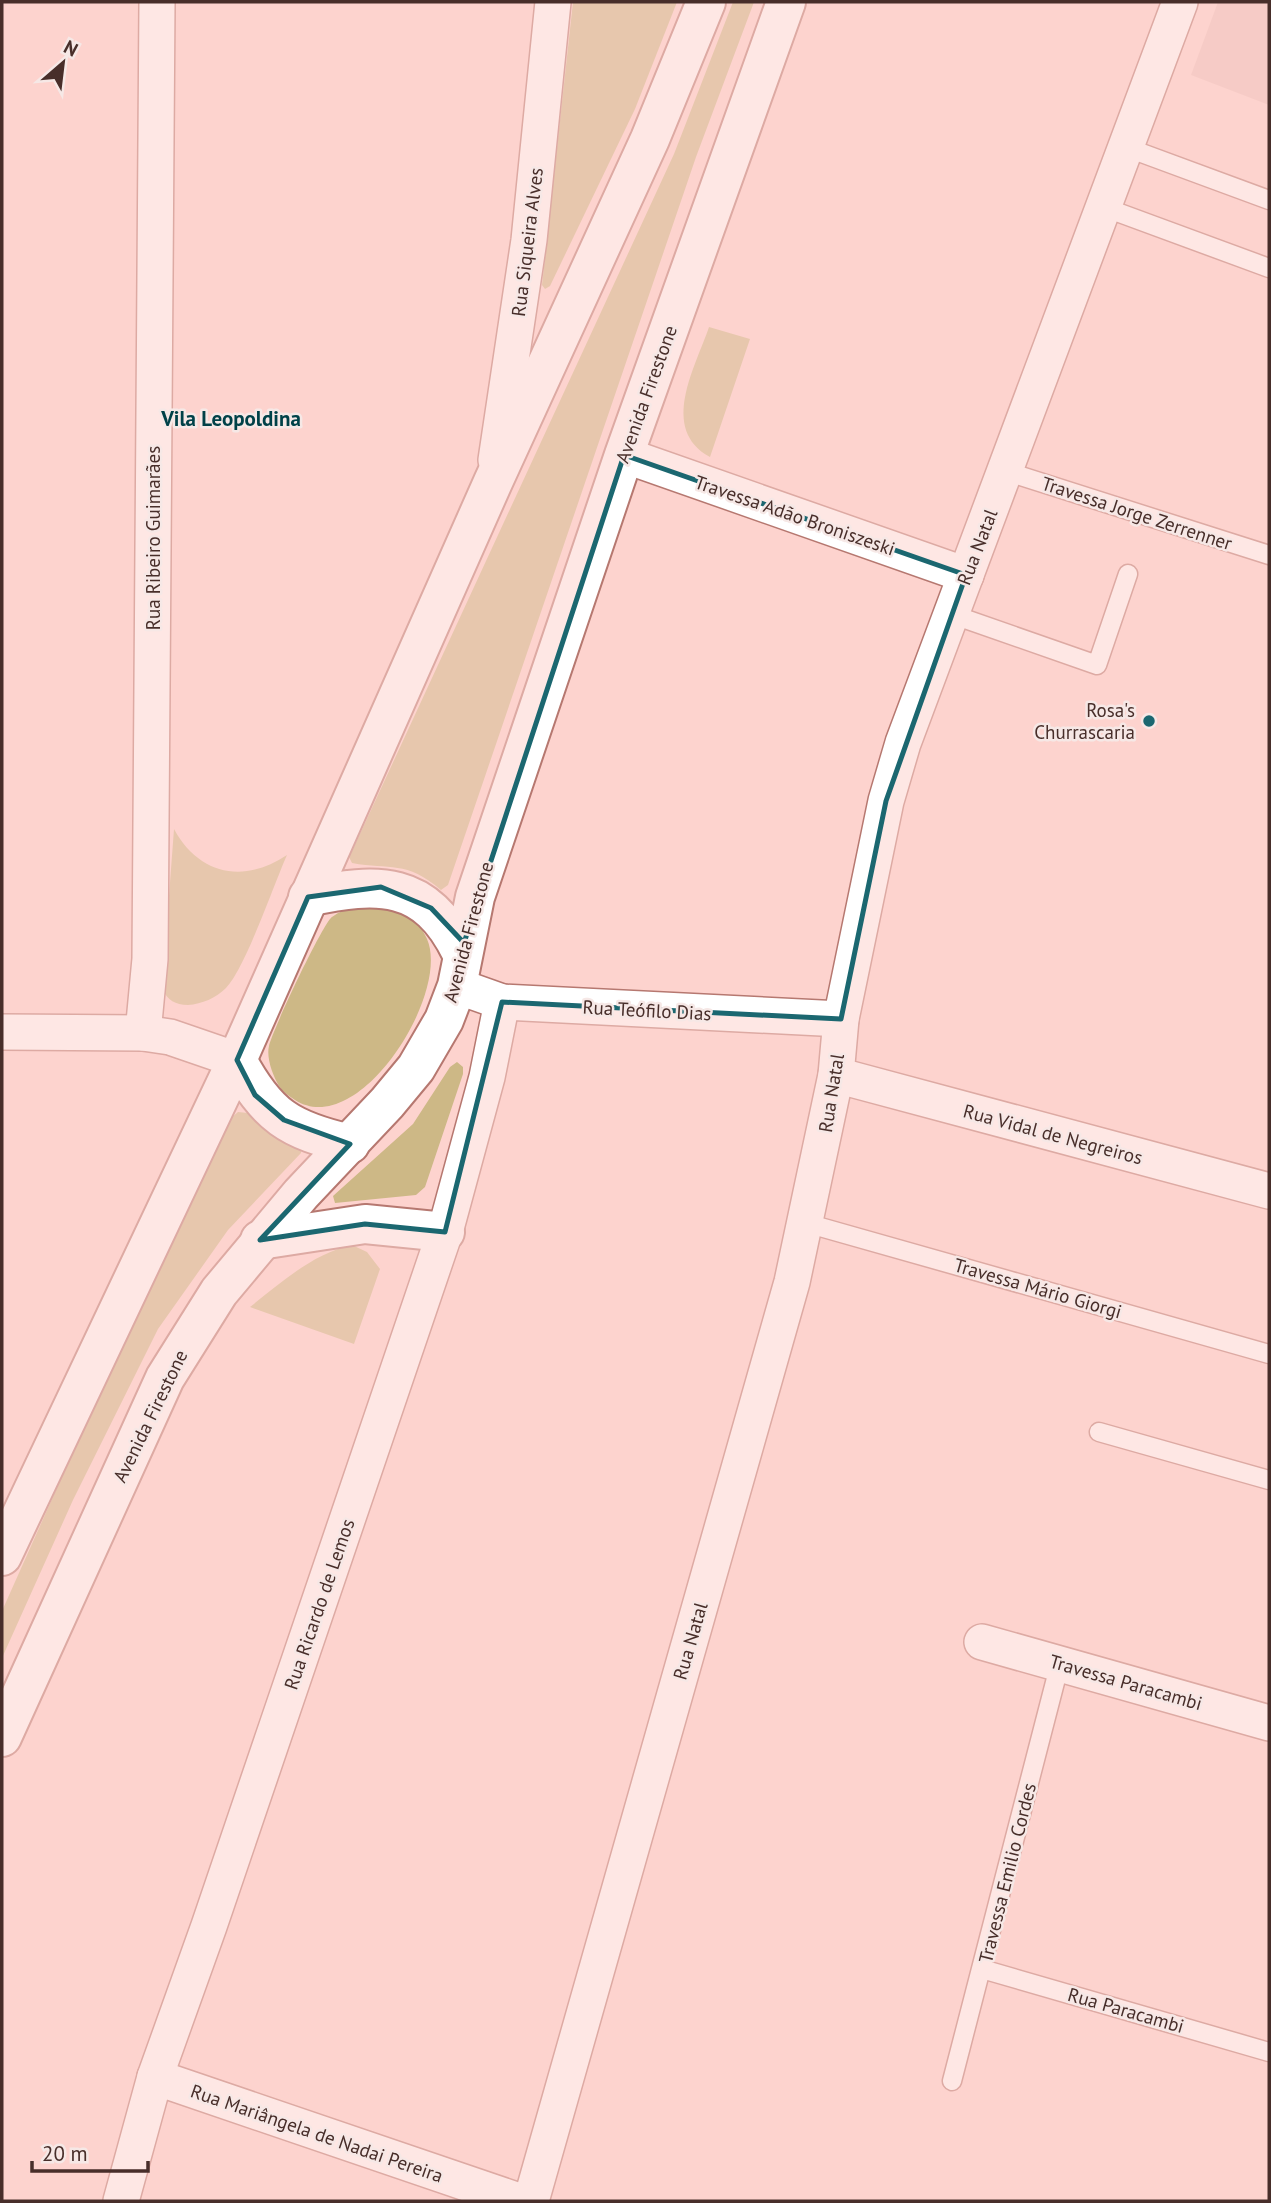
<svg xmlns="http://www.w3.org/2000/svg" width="1271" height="2203" font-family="'PT Sans',sans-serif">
	<rect width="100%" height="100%" fill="#fdd3ce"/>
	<path fill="#eec2bc" d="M1218 2H1269V105L1191 75Z"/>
	<g fill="#cdb886">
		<path d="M573 2H677L635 109 550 286 545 289 542 285Z"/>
		<path d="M733 2H754L696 157 448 885 441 890C406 860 390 870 352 863L349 857 353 849 674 154Z"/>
		<path d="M709 327 750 339 710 457C659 429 695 368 709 327Z"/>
		<path d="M174 829C199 875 244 884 287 855 274 884 245 969 226 988 216 998 202 1004 188 1005 175 1005 168 1000 162 989Z"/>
		<path d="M382 905C402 913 418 918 427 939 451 993 359 1141 295 1100 289 1096 283 1092 279 1086 273 1076 266 1058 269 1046 272 1031 323 923 332 917 347 906 364 906 382 905Z"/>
		<path d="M457 1062 463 1067V1074L425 1187 416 1195 335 1203 333 1196 413 1124 450 1067Z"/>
		<path d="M238 1112 248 1113 275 1137 301 1147V1153L228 1230 158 1329 73 1500 2 1658V1611L119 1349 231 1118Z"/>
		<path d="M352 1245 367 1252 380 1269 354 1344 250 1307C280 1283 314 1253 352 1245Z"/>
	</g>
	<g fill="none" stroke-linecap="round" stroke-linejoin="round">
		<defs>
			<g id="lane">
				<path d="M1128 148 1269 200"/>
				<path d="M1106 208 1269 268"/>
				<path d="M1005 471 1269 555"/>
				<path d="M951 614 1097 665 1128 574"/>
				<path d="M806 1223 1269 1354"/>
				<path d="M1099 1432 1269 1480"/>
				<path d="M982 1969 1269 2052"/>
				<path d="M952 2081 1060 1663"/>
			</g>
			<g id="street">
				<path d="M624 455 966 575"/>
				<path d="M496 460 529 240 553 2"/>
				<path d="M457 986 502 1002 841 1019"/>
				<path d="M2 1032 143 1033 170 1037 237 1060"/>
				<path d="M143 1033 150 959 157 2"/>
				<path d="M836 1075 1269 1191"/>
				<path d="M982 1642 1269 1723"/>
				<path d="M155 2077 519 2201"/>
				<path d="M121 2201 155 2077 209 1926 445 1232 487 1077 502 1002"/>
				<path d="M531 2201 792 1282 836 1075 841 1019 886 801 903 743 1180 2"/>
			</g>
			<g id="secondary">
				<path d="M308 897C378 882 426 880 461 952"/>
				<path d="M237 1060C267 1116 289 1130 350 1144"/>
				<path d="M260 1240 365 1224 445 1232"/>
				<path d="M2 1556 237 1060 493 482 650 139 706 2"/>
				<path d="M2 1737 165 1378 219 1292 301 1194 387 1103 416 1068 444 1020 457 986 475 897 624 455 786 2"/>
			</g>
		</defs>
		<use href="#lane" stroke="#b67870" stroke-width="21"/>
		<use href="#street" stroke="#b67870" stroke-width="38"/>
		<use href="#secondary" stroke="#b67870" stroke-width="42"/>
		<use href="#lane" stroke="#fff" stroke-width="18"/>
		<use href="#street" stroke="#fff" stroke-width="35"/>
		<use href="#secondary" stroke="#fff" stroke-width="38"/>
	</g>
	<path d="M0 0H1271V2203H0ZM624 455 966 575 886 801 841 1019 502 1002 445 1232 365 1224 260 1240 350 1144 284 1120 255 1095 237 1060 308 897 381 887 431 908 464 943Z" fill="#fdd3ce" fill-opacity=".55" fill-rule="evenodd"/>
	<path fill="none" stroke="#1b6770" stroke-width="5" stroke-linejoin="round" d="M624 455 966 575 886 801 841 1019 502 1002 445 1232 365 1224 260 1240 350 1144 284 1120 255 1095 237 1060 308 897 381 887 431 908 464 943Z"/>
	<circle fill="#1b6770" stroke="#f6e8e6" stroke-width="2.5" cx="1149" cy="721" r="7"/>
	<g text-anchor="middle" stroke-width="5" stroke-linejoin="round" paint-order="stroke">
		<g font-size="19" fill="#482e2a" stroke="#f6e8e6">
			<text transform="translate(527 242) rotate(-83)" y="7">Rua Siqueira Alves</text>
			<text transform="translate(646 394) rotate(-70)" y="7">Avenida Firestone</text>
			<text transform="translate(1137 513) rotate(18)" y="7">Travessa Jorge Zerrenner</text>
			<text transform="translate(795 515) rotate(19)" y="7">Travessa Adão Broniszeski</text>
			<text transform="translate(153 538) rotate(-90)" y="7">Rua Ribeiro Guimarães</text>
			<text transform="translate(977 547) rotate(-69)" y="7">Rua Natal</text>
			<text transform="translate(468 932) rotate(-75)" y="7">Avenida Firestone</text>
			<text transform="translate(647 1010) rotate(3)" y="7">Rua Teófilo Dias</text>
			<text transform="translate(831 1093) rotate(-81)" y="7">Rua Natal</text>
			<text transform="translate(1053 1134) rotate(15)" y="7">Rua Vidal de Negreiros</text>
			<text transform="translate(1038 1288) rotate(16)" y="7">Travessa Mário Giorgi</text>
			<text transform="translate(150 1416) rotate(-64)" y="7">Avenida Firestone</text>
			<text transform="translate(319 1604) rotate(-71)" y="7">Rua Ricardo de Lemos</text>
			<text transform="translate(690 1641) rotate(-74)" y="7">Rua Natal</text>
			<text transform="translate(1126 1682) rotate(16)" y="7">Travessa Paracambi</text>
			<text transform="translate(1007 1873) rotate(-76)" y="7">Travessa Emilio Cordes</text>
			<text transform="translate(1126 2010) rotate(16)" y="7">Rua Paracambi</text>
			<text transform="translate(317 2133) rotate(19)" y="7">Rua Mariângela de Nadai Pereira</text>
		</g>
		<g font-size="19" fill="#482e2a" stroke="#f6e8e6" text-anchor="end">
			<text x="1135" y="717">Rosa's<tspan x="1135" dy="22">Churrascaria</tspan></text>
		</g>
		<g font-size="21" font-weight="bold" fill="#004148" stroke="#f6e8e6">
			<text x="231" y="426">Vila Leopoldina</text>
		</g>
	</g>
	<rect width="1271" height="2203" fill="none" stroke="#482e2a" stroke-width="7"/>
	<g transform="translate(63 63) rotate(28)" stroke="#f6e8e6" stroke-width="5" paint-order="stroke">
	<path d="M0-5L12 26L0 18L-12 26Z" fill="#482e2a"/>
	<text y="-10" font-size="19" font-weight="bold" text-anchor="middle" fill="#482e2a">N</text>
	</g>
	<path d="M32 2161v10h116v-10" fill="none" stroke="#482e2a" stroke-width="3.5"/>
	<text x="42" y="2161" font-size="21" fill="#482e2a" stroke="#f6e8e6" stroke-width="5" paint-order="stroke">20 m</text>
</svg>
